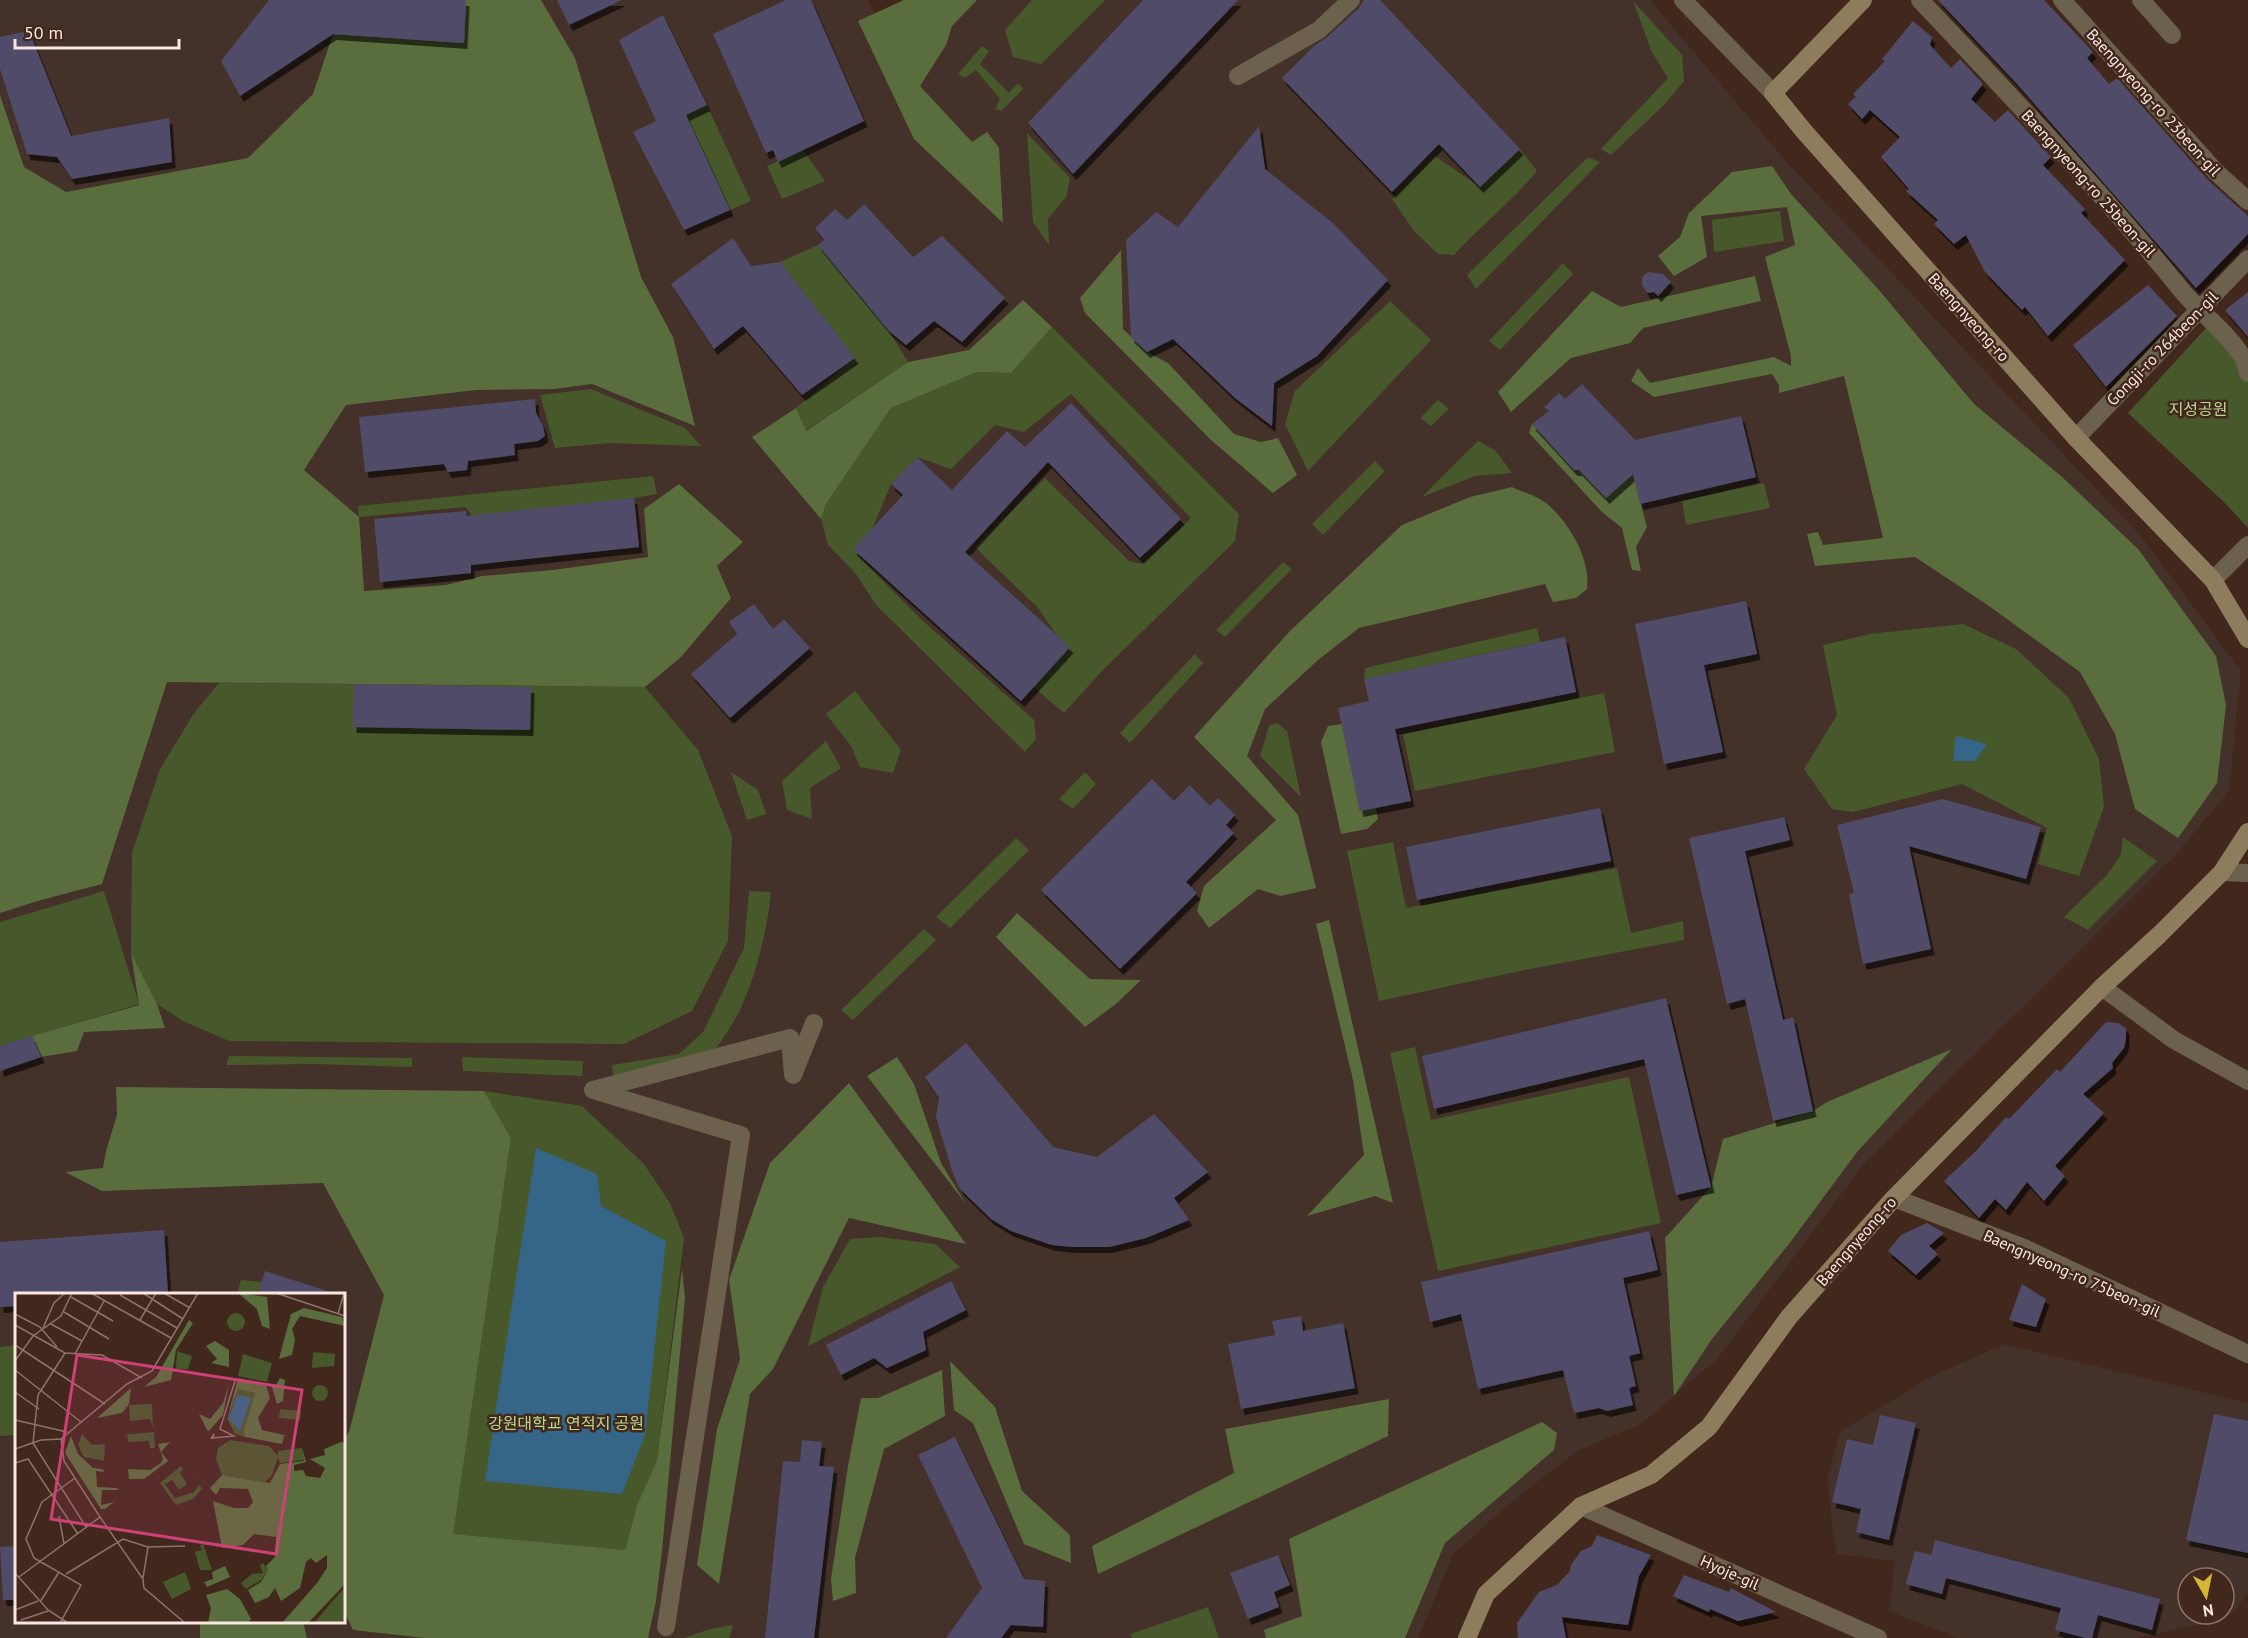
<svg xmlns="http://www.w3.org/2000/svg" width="2248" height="1638" font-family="'PT Sans','Noto Sans KR',sans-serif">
	<defs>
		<filter id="shadow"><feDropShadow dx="3.5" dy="6" stdDeviation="0" flood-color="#0009"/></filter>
	</defs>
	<rect width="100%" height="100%" fill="#41271c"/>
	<g fill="#44312a" fill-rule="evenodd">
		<path d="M0 0H868L874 13 937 0H1650L1784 159 2141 536 2241 671 2229 791 2173 858 1864 1164 1718 1358 1641 1424 1577 1451 1505 1507 1453 1555 1418 1638H0ZM16 1294H344V1622H16Z"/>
		<path d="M2004 1344 2248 1403V1593L2236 1609 2225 1619 2136 1638H1957L1889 1611 1895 1561 1836 1554 1827 1480 1840 1432 1932 1376ZM2188 1578H2224V1614H2188Z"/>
	</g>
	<g fill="#47592a">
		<path d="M1032 0H1105L1041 64 1013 57 1005 30Z"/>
		<path d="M1633 1 1682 55 1684 81 1665 104 1611 155 1601 149 1668 78 1652 52Z"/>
		<path d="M982 46 989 51 980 64 1009 93 1018 83 1023 89 1001 111 995 109 1000 99 976 70 965 78 958 74Z"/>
		<path d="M707 105 751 201 730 210 686 115Z"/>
		<path d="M1027 133 1070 178 1066 197 1048 219 1049 245 1033 222Z"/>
		<path d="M1520 149 1537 171C1512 201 1481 226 1454 255L1438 254 1414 231 1392 199 1435 156 1480 187Z"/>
		<path d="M803 150 825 181 782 199 767 166Z"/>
		<path d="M1588 157 1600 162 1476 289 1467 275Z"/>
		<path d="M1780 211 1784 241 1714 252 1712 220Z"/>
		<path d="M818 245 889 331 908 362 805 431 796 408 855 358 780 262Z"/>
		<path d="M1563 263 1573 274 1500 350 1489 341Z"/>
		<path d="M1390 301 1431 340 1308 471 1285 424 1295 391Z"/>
		<path d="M1052 327 1239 514 1235 541 1102 671 1064 713 1032 686 1063 644 1038 608 975 547 1045 478 1129 561 1142 564 1191 518 1071 394 1024 432 995 425 951 469 917 457 891 484 860 558 922 620 1034 720 1036 739 1025 752 876 605 856 574 828 545 821 519 826 504 891 408 977 372 1011 373Z"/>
		<path d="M2207 327 2248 376V528L2225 503 2128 413Z"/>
		<path d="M591 389 685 428 701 446 610 443 555 448 540 395Z"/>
		<path d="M1438 400 1449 409 1431 426 1420 418Z"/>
		<path d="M1478 441 1496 451 1512 473 1475 476 1422 497Z"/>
		<path d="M1375 461 1385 471 1323 535 1312 524Z"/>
		<path d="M653 476 657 494 634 498 472 516 466 507 359 517 358 506Z"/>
		<path d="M1764 483 1770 508 1686 525 1682 501Z"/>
		<path d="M1283 562 1292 569 1225 637 1216 630Z"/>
		<path d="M1963 624 2016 649 2069 698 2099 759 2104 807 2079 876 2038 864 2047 828 1962 784 1853 812 1832 809 1804 769 1837 715 1823 645 1870 634Z"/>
		<path d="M1537 628 1540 642 1364 679 1365 668Z"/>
		<path d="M1195 654 1203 663 1130 743 1120 733Z"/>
		<path d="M219 683 645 687 698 750 732 836 728 941 692 1011 624 1044 229 1041 183 1021 157 1004 131 953 132 853 160 769 194 713Z"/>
		<path d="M855 691 901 750 893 773 860 767 851 746 826 714Z"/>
		<path d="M1604 693 1615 752 1415 791 1403 734Z"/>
		<path d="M1277 723 1287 731 1301 797 1260 756 1269 726Z"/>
		<path d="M826 741 841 768 810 788 812 819 787 810 782 781Z"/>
		<path d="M731 772 758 790 766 814 747 820Z"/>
		<path d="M1085 772 1096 784 1073 809 1059 799Z"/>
		<path d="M2123 837 2157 861 2088 930 2064 917 2108 874 2121 854Z"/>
		<path d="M1016 838 1029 850 950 928 936 917Z"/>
		<path d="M1393 842 1406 908 1617 868 1631 933 1683 921 1684 940 1530 969 1379 1001 1347 851Z"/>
		<path d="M104 891 139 1004 0 1046V922Z"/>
		<path d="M749 891 771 892C767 932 757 971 741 1008 734 1023 723 1038 714 1052L614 1082 612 1065 679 1054 703 1032 744 948Z"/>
		<path d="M924 929 936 940 853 1020 841 1010Z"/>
		<path d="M1415 1047 1431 1120 1629 1077 1661 1223 1438 1271 1390 1053Z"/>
		<path d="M229 1056 412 1058V1067L315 1064 226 1065Z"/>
		<path d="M462 1057 583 1061 582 1076 463 1071Z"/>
		<path d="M484 1091 582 1106 644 1164 670 1203 684 1238 657 1460 637 1505 625 1550 452 1534 511 1138Z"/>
		<path d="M880 1237 935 1244 960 1267 808 1346 823 1287 850 1239Z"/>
		<path d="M241 1280 262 1282 258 1294H237Z"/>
		<path d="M16 1345V1435L0 1436V1347Z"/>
		<path d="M1208 1607 1219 1638H1132L1131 1634Z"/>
		<path d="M733 1625 729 1638H684L710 1629Z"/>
	</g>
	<g fill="#5a6e3d">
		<path d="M459 0H541L575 58 641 277 673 337 695 426 592 384 554 389 476 390 346 405 304 470 359 517 364 591 446 585 482 576 553 570 648 557 644 509 679 484 743 542 717 566 731 598 681 657 645 687 167 682 102 884 41 900 0 913V95L24 167 66 192 248 158 313 94 333 34Z"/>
		<path d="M904 0H977L952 26 946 45 920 86 972 142 987 132 999 148 1003 223 914 139 858 21Z"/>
		<path d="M1772 166 1791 194 1879 290 1974 404 2061 476 2138 549 2216 656 2226 705 2217 783 2178 838 2135 809 2115 734 2080 672 1989 606 1915 557 1815 566 1807 534 1818 532 1823 545 1883 538 1844 376 1779 393V385L1772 374 1654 397 1631 381 1638 368 1650 383 1774 357 1791 366V356L1765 257 1795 245 1787 207 1701 216 1707 257 1674 276 1658 256 1680 237 1689 213 1732 172Z"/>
		<path d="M1121 250 1123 329 1147 352 1168 363 1234 434 1261 442 1278 438 1297 475 1273 493 1211 440 1085 313 1080 298Z"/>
		<path d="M1755 276 1761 301 1643 328 1630 343 1571 358 1511 412 1498 392 1592 291 1621 307Z"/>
		<path d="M1023 300 1052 327 1011 373 977 372 891 408 826 504 821 519 752 437 796 408 806 431 908 362 969 350Z"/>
		<path d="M1532 424 1574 470 1633 474 1647 527 1636 547 1641 571 1632 570 1622 528 1602 512 1529 433Z"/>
		<path d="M1512 487C1522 492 1537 496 1546 503 1569 522 1591 559 1587 589L1576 598 1553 602 1545 584 1359 628 1318 660 1265 709 1247 756 1298 815 1316 888 1280 896 1258 889 1209 928 1197 911 1204 886 1276 820 1194 737 1290 631 1402 525 1470 497Z"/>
		<path d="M1342 724 1360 811 1376 808 1378 819 1367 829 1341 834 1321 742 1328 726Z"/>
		<path d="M1017 913 1090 979 1141 980 1117 1003 1085 1027 996 937Z"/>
		<path d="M1329 920 1393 1203 1375 1196 1307 1216 1364 1155 1353 1080 1316 924Z"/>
		<path d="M131 953 157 1004 165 1028 84 1032 77 1051 41 1057 32 1036 139 1005Z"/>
		<path d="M1952 1049 1857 1152 1789 1244 1712 1339 1674 1396 1665 1238 1711 1187 1723 1139 1813 1111 1827 1102Z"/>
		<path d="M897 1057 914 1084 941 1163 966 1204 867 1076Z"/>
		<path d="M849 1083 966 1244 849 1218 773 1369 750 1394 719 1584 697 1565 717 1429 740 1359 729 1280 770 1163Z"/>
		<path d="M116 1087 484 1091 511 1138 453 1534 625 1550 637 1505 657 1460 682 1269 685 1298 662 1551 656 1601 648 1638H425L353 1630 344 1611V1440L349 1432 384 1295 323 1183 102 1191 65 1172 103 1168 106 1151 117 1115Z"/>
		<path d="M950 1361 995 1407 1022 1491 1070 1535 1071 1563 1024 1544 973 1423 954 1410Z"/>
		<path d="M942 1370 945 1416 884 1449 855 1558 856 1593 833 1601 831 1579 848 1466 861 1398H878Z"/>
		<path d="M1389 1399 1388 1436 1098 1574 1092 1546 1234 1473 1225 1429Z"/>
		<path d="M1542 1422 1557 1433 1554 1450 1445 1543 1405 1638H1266L1264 1630 1302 1616 1289 1539Z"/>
		<path d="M200 1622H303L307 1638H200Z"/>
	</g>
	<g fill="#356687">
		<path d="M1956 736 1987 744 1975 761H1953Z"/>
		<path d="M536 1148 597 1174 601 1206 666 1241 645 1435 622 1494 485 1481Z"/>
	</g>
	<g fill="#4f4c67" filter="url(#shadow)">
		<path d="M269 0H466L464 43 333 34 240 96 221 61Z"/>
		<path d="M557 0H622L569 25Z"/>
		<path d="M786 0H811L864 121 778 162 773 150 766 153 713 34Z"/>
		<path d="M1143 0H1238L1073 174 1028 123Z"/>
		<path d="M1364 0H1380L1520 149 1480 187 1439 144 1392 192 1282 78 1314 46 1326 38 1359 8Z"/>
		<path d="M1938 0H2044L2093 52 2087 58 2109 84 2117 78 2208 180 2248 216V234L2196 288 2017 84Z"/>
		<path d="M663 15 707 105 686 115 730 210 684 230 633 132 656 121 619 40Z"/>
		<path d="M1913 21 1932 37 1930 45 1951 68 1960 59 1983 84 1971 99 1995 122 2008 110 2051 157 2043 165 2085 209 2081 213 2125 260 2048 336 2025 307 2022 310 1985 272 1966 235 1954 244 1934 224 1938 220 1906 191 1909 189 1881 157 1900 137 1870 110 1862 119 1848 104 1856 97 1853 94 1885 61 1882 59Z"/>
		<path d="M29 31 71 136 169 118 172 162 72 179 57 157 27 154 0 69V37Z"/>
		<path d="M1259 126 1265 169 1334 224 1388 280 1317 356 1274 383 1272 426 1235 398 1173 339 1147 352 1131 337 1126 240 1156 212 1178 227Z"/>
		<path d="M864 204 913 257 942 236 1005 298 962 342 934 321 906 345 889 331 818 245 824 240 815 228 835 209 847 220Z"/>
		<path d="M733 238 751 266 780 262 855 358 802 395 743 326 714 349 671 284Z"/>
		<path d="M1648 272 1663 274 1671 282 1658 296 1654 292 1647 293 1642 285V277Z"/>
		<path d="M2148 285 2177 316 2106 387 2073 345Z"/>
		<path d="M2248 292V337L2225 310Z"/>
		<path d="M1582 384 1635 440 1741 416 1756 477 1640 504 1633 474 1606 498 1579 470H1574L1532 424 1549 411 1544 407 1559 393 1565 399Z"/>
		<path d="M535 399 536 413 543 426 545 436 538 441 514 444 515 455 468 461 467 470 448 472 444 464 365 472 359 417Z"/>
		<path d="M1071 403 1181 519 1140 558 1048 462 965 552 1070 647 1021 701 853 549 903 495 891 484 917 457 952 490 1007 431 1025 447Z"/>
		<path d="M634 498 639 547 471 565V573L380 582 374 519 466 511V516Z"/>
		<path d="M1746 601 1757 654 1704 665 1723 752 1664 764 1635 624Z"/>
		<path d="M754 604 773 629 784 619 810 648 730 718 691 674 737 634 729 622Z"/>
		<path d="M1565 637 1576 692 1395 729 1411 801 1360 811 1338 708 1369 701 1364 679Z"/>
		<path d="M354 684 531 687 530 730 353 727Z"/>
		<path d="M1152 779 1174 801 1190 785 1210 806 1218 798 1235 815 1226 825 1234 833 1186 882 1197 893 1120 969 1041 890Z"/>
		<path d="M1943 799 2041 827 2026 879 1909 846 1931 949 1863 964 1849 894 1854 893 1837 825Z"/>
		<path d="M1600 808 1611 861 1417 900 1406 847Z"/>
		<path d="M1784 817 1790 840 1745 851 1783 1020 1793 1017 1813 1111 1773 1121 1745 999 1727 1004 1689 838Z"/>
		<path d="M1666 998 1711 1187 1676 1195 1644 1059 1434 1109 1422 1056Z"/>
		<path d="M2106 1022 2118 1023 2126 1028V1039L2124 1048 2112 1063 2113 1068 2083 1094 2104 1113 2055 1166 2065 1176 2044 1201 2027 1182 2006 1210 1995 1199 1979 1218 1944 1181 1977 1150 2006 1117 2009 1119 2057 1069 2060 1072Z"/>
		<path d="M32 1036 41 1057 0 1071V1046Z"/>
		<path d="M966 1043 1053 1147 1097 1157 1154 1114 1208 1172 1174 1198 1189 1220 1146 1238 1109 1247H1073L1052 1245 1011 1231 991 1219 960 1189 953 1174 936 1117 939 1098 925 1077Z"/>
		<path d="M1927 1223 1944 1233 1929 1246 1938 1254 1916 1275 1888 1251 1901 1235Z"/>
		<path d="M164 1230 168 1294H16V1306L0 1307V1242Z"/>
		<path d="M1649 1231 1658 1270 1623 1278 1640 1353 1629 1356 1636 1386 1629 1388 1633 1405 1607 1411 1599 1408 1574 1413 1563 1370 1478 1389 1461 1314 1430 1322 1421 1282Z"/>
		<path d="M265 1271 327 1291V1294H258Z"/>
		<path d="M951 1281 966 1310 923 1332 926 1350 887 1368 874 1358 841 1375 826 1345Z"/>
		<path d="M2022 1284 2046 1299 2036 1327 2009 1320Z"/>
		<path d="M1301 1316 1303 1331 1343 1323 1355 1388 1241 1409 1228 1344 1275 1335 1272 1321Z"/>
		<path d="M2214 1414 2248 1421V1553L2186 1540Z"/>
		<path d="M1880 1415 1916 1423 1889 1540 1856 1532 1861 1509 1832 1502 1847 1439 1873 1445Z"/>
		<path d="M955 1437 1024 1579 1045 1581 1043 1627 1011 1625 1001 1638H946L982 1588 918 1455Z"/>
		<path d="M802 1440 822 1442 819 1466 834 1467 814 1638H765L783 1461 800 1462Z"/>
		<path d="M1597 1535 1651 1555 1639 1576 1628 1625 1562 1617 1566 1638H1518L1517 1623 1539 1592 1557 1585 1570 1571 1571 1565 1581 1551 1592 1546Z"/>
		<path d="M1935 1540 2160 1599 2152 1630 2098 1615 2092 1638H2086L2055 1630 2061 1608 1946 1578 1942 1594 1906 1584 1915 1551 1931 1555Z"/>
		<path d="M16 1546V1600H3L0 1547Z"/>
		<path d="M1278 1555 1290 1585 1274 1592 1279 1607 1248 1619 1230 1573Z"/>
		<path d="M1684 1575 1729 1592 1731 1588 1776 1612 1738 1621 1710 1609 1709 1612 1673 1596Z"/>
	</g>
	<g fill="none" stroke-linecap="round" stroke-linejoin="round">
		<g stroke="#6b614c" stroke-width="18">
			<path d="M1683 0 1773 93"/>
			<path d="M1920 0C2010 95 2100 190 2183 292 2202 314 2226 331 2242 356 2245 360 2246 367 2248 373"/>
			<path d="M2062 0 2216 172 2248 201"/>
			<path d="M2141 0 2172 35"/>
			<path d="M1238 76 1319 30 1351 0"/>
			<path d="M2076 438 2248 259"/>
			<path d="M2213 580 2248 545"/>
			<path d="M2222 872 2248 873"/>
			<path d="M2102 987 2174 1040 2248 1081"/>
			<path d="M1894 1198 2024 1248 2248 1354"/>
			<path d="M1581 1506 1878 1638"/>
			<path d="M666 1627 741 1135 593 1090 790 1038 793 1075 814 1023"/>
		</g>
		<g stroke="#8d7d5c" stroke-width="18">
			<path d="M1863 0 1773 93 1803 130 2076 438 2213 580 2248 639"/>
			<path d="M1467 1638 1486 1594 1581 1506 1651 1475 1709 1427 1789 1317 1894 1198 2102 987 2159 935 2222 872 2248 832"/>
		</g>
	</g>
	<g text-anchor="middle" stroke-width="5" stroke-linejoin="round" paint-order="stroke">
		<g font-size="16" fill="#fae7e1" stroke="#41271c">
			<text transform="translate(2154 102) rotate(48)" y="6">Baengnyeong-ro 23beon-gil</text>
			<text transform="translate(2089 183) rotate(48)" y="6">Baengnyeong-ro 25beon-gil</text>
			<text transform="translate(1969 317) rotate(48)" y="6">Baengnyeong-ro</text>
			<text transform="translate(2162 348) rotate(-46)" y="6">Gongji-ro 264beon-gil</text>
			<text transform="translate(1856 1241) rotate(-49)" y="6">Baengnyeong-ro</text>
			<text transform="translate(2072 1273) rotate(24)" y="6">Baengnyeong-ro 75beon-gil</text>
			<text transform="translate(1730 1572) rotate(24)" y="6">Hyoje-gil</text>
		</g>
		<g font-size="16" fill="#b8d88c" stroke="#41271c">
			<text x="2198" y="415">지성공원</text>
			<text x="566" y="1429">강원대학교 연적지 공원</text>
		</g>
	</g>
	<g transform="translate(15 1293)">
		<rect width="330" height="330" fill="#41271c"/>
		<path d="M212 29a9 9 0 1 1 18 0a9 9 0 1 1-18 0ZM162 58 177 63 173 76H161ZM298 59 320 61 319 73 297 75ZM228 61 257 70 252 89 223 83ZM297 100a8 8 0 1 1 16 0a8 8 0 1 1-16 0ZM223 96 240 100 228 139 230 144 220 141 212 126ZM137 111 138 134 135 126 115 128 114 112ZM265 116 286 118 285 127 264 125ZM139 139 140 155H135L134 148 113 149 112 142H107ZM67 141 77 152 90 151 89 168 69 164 63 152ZM215 147 254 153 263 163V158L287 155 289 167 265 170 263 164 257 182 250 189 207 182 201 166 203 155ZM170 170 187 196 178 206 161 212 145 190 166 173 168 176 165 180 172 191 164 197 157 187 150 191 160 205 179 199 184 192ZM189 251V254L197 277H185L180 259 187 257 185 252ZM248 270 253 277 246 287 231 296 226 290 237 281 248 280 245 272ZM170 279 176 296 157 306 148 289ZM330 294V330H299L316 310Z" fill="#47592a"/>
		<path d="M223 0 252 4 255 36 247 33 242 16ZM289 15 327 24 330 33 285 23 277 36 280 46 277 62 264 66 276 21ZM174 27 178 30 161 57 156 87 129 94 141 84ZM200 48 214 57V74L196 70 202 66 191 53ZM223 85 251 92 255 105 243 125 247 137 273 143H269L267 151 230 144 228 139 240 100 223 96 213 123ZM265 85 270 87 268 108 262 111 256 91 261 92ZM214 91 208 122 193 139 184 121 195 126 208 110ZM116 95 114 111 107 120 82 125ZM56 143 63 161 78 175 88 176 89 179 81 178 82 194 102 195 104 197H87L86 212 99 209 90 216H86L50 160ZM155 149 146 159 153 168 129 186H114L113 176 135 177 146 170 148 166 143 151ZM326 149 330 150V291L293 330H267L302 290 312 275V262L301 270 296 265 291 269 285 295 266 308 260 295 254 304 240 310 233 297 246 289 253 277 251 273 260 264 261 244 239 241 228 252 207 255 198 208 219 215H233L238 209 233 196 205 195 201 202 195 195 207 182 255 190 265 171 289 168 287 155 291 169 279 172V178L288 177 291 183 305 185 310 175 295 166 310 162 309 156ZM210 273 215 284 192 294 189 289 198 286 197 279ZM212 296 225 306 236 326 233 330H193L196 315 191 302Z" fill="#5a6e3d"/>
		<path d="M222 102 236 105 225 138 214 126Z" fill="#356687"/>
		<path fill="none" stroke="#8b746b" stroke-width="1.5" d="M76 0 156 45M128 0 168 26M149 0 175 15M261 0 330 23M105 2 162 35M56 4 98 28M49 19 94 46M0 21 25 34 42 54M323 21 329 0M125 27 141 0M36 31 67 48M0 32 50 60 87 62 127 85M28 35 39 10 50 0M0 52 90 111M50 60 23 102 18 150 71 234M60 61 89 8M0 68 18 43 46 23 57 0M0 77 66 129M0 99 24 116M0 127 52 139M196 146 199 141 198 145 219 143 205 136 220 88M0 156 26 147 46 146M0 170 13 166 63 241M44 223 49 251M85 224 128 286 129 295 170 330M133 254 170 253M0 280 33 317 53 330M51 281 108 246 133 254 128 285M4 284 85 224 49 168 46 146 112 91 137 78 183 0M25 309 44 279M0 317 23 308M6 327 33 318M45 330 66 292 19 265 11 246 27 209 60 185"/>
		<path fill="#cd4176" fill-opacity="0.15" stroke="#cd4176" stroke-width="3" d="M62 62 287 97 261 261 36 226Z"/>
		<rect width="330" height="330" fill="none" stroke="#fae7e1" stroke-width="3"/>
	</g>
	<g transform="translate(2206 1596) rotate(171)"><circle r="28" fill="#41271c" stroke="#8b746b" stroke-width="1.5"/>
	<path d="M0-4.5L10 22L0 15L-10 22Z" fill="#d4b635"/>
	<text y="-9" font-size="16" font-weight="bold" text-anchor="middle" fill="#fae7e1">N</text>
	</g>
	<path d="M15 39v9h164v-9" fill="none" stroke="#fae7e1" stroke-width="3"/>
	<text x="24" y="39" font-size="18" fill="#fae7e1" stroke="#41271c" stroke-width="4.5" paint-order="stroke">50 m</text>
</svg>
